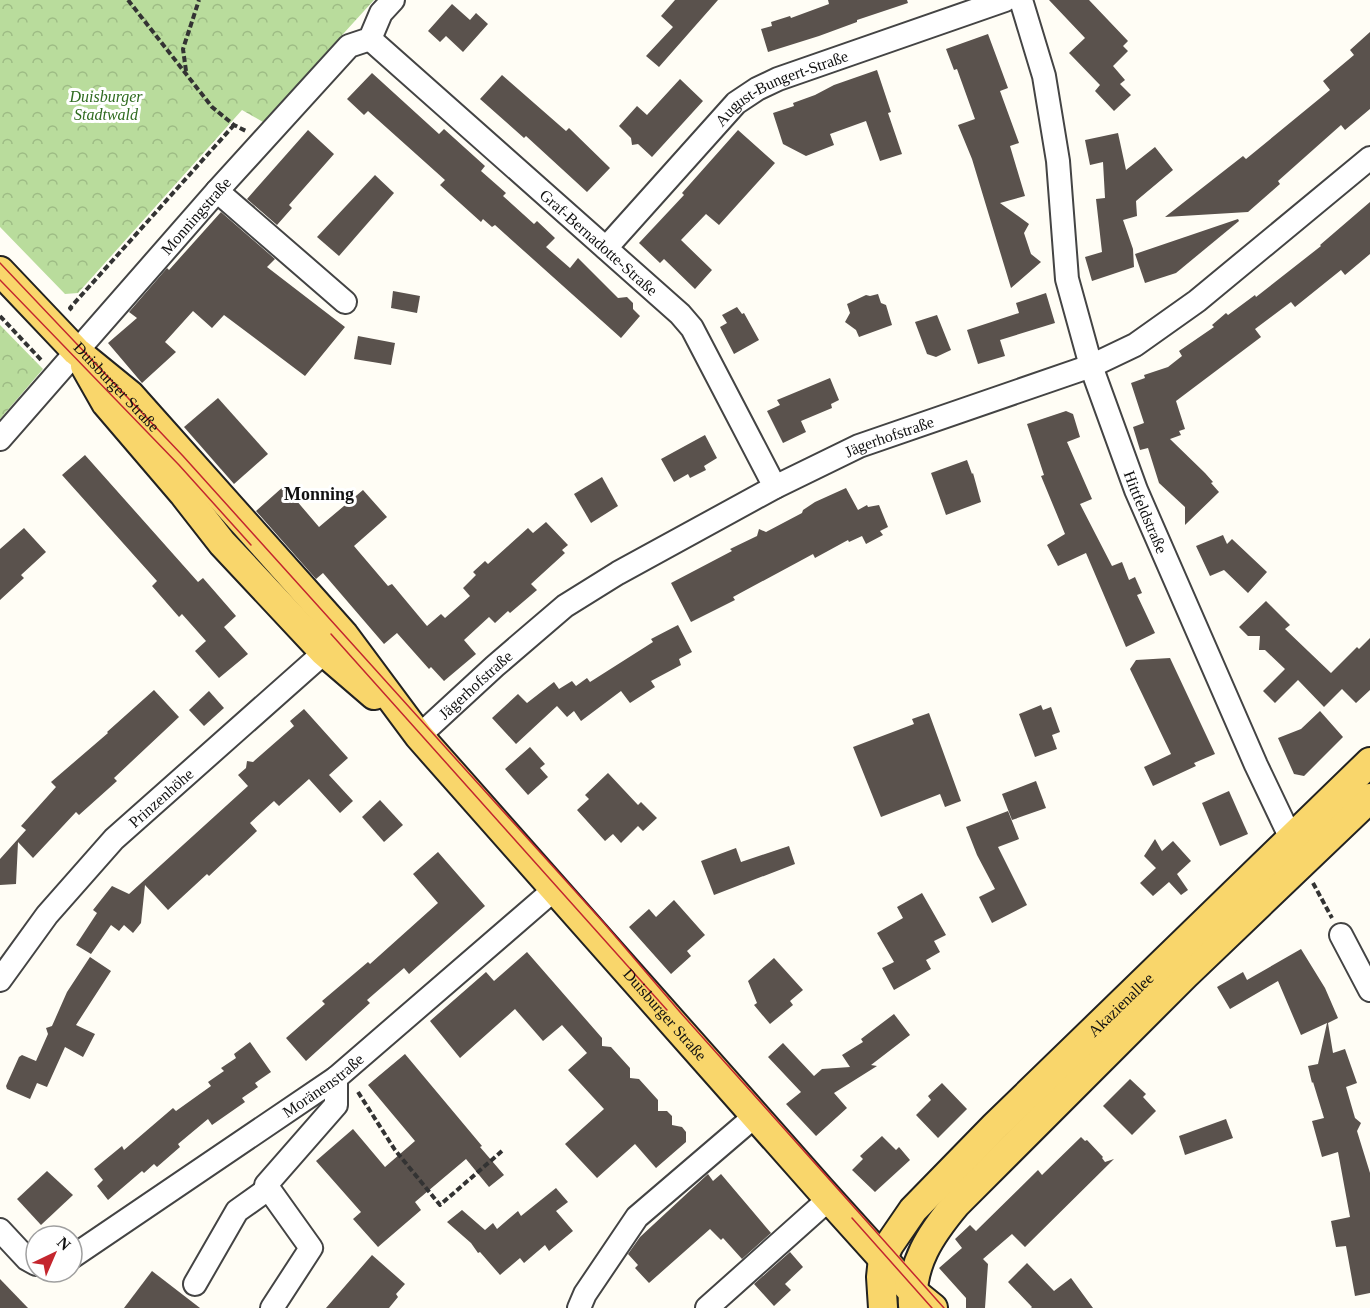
<svg xmlns="http://www.w3.org/2000/svg" width="1370" height="1308" font-family="Georgia,serif">
	<defs>
		<pattern id="forest-crowns" width="20" height="18" patternUnits="userSpaceOnUse" patternTransform="scale(1.5)"><rect width="20" height="18" fill="#b9dc9c"/><path d="M2 6a3 3 0 1 1 6 0M12 15a3 3 0 1 1 6 0" fill="none" stroke="#9ebc85"/></pattern>
	</defs>
	<rect width="100%" height="100%" fill="#fffdf5"/>
	<g fill="url(#forest-crowns)">
		<path d="M0 0H374L263 122 242 110 78 293 65 294 0 227Z"/>
		<path d="M0 325 43 369 0 419Z"/>
	</g>
	<g fill="#5a524d">
		<path d="M675 0H718L659 67 646 56 673 27 661 16Z"/>
		<path d="M828 0H907L908 3 857 20V22L819 36 768 52 761 29 772 26 771 22 790 16 791 18 829 4Z"/>
		<path d="M1049 0H1089L1128 41 1123 46 1128 51 1113 66 1125 80 1120 84 1131 95 1114 111 1095 91 1100 85 1069 53 1085 38Z"/>
		<path d="M452 4 470 20 476 13 488 24 463 52 446 36 440 42 428 31Z"/>
		<path d="M1370 32V109L1345 130 1341 125 1278 181 1280 184 1248 212 1165 217 1243 156 1246 159 1330 90 1323 81 1354 55 1350 50Z"/>
		<path d="M988 34 1008 88 1000 91 1019 143 1010 146 1025 196 1000 203 1029 224 1024 233 1031 254 1041 262 1011 288 972 159 958 125 975 119 957 69 954 70 946 49Z"/>
		<path d="M877 70 891 112 888 113 902 154 880 161 866 121 830 134 834 145 806 156 783 144 773 113 794 106 793 103 815 95 834 85Z"/>
		<path d="M372 73 439 134 444 129 485 166 481 171 506 193 503 196 534 224 537 221 555 238 546 247 570 268 578 258 618 298 627 297 633 303V309L640 316 621 338 495 225 492 227 483 219 481 222 440 185 445 180 368 111 364 115 347 99Z"/>
		<path d="M502 75 566 131 569 128 610 168 587 192 526 136 524 138 480 99Z"/>
		<path d="M680 79 703 101 652 157 638 144 632 145 631 138 619 126 637 106 647 115Z"/>
		<path d="M308 130 334 154 289 205 292 208 277 225 247 199Z"/>
		<path d="M738 130 775 163 719 225 706 214 681 240 712 270 695 289 664 259 660 263 639 243 684 195 682 193Z"/>
		<path d="M1118 133 1126 170 1155 147 1173 170 1136 201 1137 216 1123 220 1133 249 1134 267 1092 281 1085 257 1102 252 1096 199 1105 198 1103 162 1090 165 1085 140Z"/>
		<path d="M375 175 394 193 339 256 317 237Z"/>
		<path d="M1370 202V254L1345 275 1341 270 1295 307 1291 302 1255 329 1261 337 1176 401 1185 429 1179 431 1181 435 1170 439 1205 473 1213 482 1211 483 1219 492 1185 525V507L1159 483 1148 448 1140 450 1133 427 1144 423 1131 383 1145 378 1144 375 1168 367 1182 356 1179 351 1214 327 1212 325 1226 313 1228 315 1255 295 1256 297 1321 246 1320 245Z"/>
		<path d="M221 212 275 259 267 267 345 327 305 376 224 315 212 328 193 311 165 342 176 352 142 383 108 343 137 318 129 312 167 268 169 270Z"/>
		<path d="M1238 219 1239 221 1176 273 1145 283 1135 254Z"/>
		<path d="M393 291 420 296 417 313 391 308Z"/>
		<path d="M1046 293 1055 323 1000 340 1005 356 978 364 967 330 1019 313 1016 303Z"/>
		<path d="M878 294 881 303 886 305 892 325 859 337 856 330 845 322 850 313 847 304 866 295 870 296Z"/>
		<path d="M737 307 742 314 744 313 759 340 734 354 720 327 727 323 722 315Z"/>
		<path d="M937 315 951 350 936 357 927 354 915 322Z"/>
		<path d="M358 336 395 343 391 365 354 359Z"/>
		<path d="M830 378 839 400 831 404 832 408 801 421 806 432 783 443 767 411 780 405 777 400Z"/>
		<path d="M218 398 268 454 234 484 184 427Z"/>
		<path d="M1066 411 1073 414 1080 437 1067 442 1092 499 1080 504 1112 566 1122 562 1129 580 1135 577 1142 593 1137 595 1155 633 1126 647 1086 553 1058 566 1047 545 1065 534 1041 476 1044 475 1027 424Z"/>
		<path d="M705 435 717 458 704 466 706 470 690 478 688 474 674 482 661 459Z"/>
		<path d="M85 455 198 582 203 578 236 616 224 627 248 654 219 678 195 651 206 641 182 614 179 617 152 586 157 581 62 475Z"/>
		<path d="M967 460 972 474 973 473 981 502 946 515 931 473Z"/>
		<path d="M602 477 618 506 591 523 574 494Z"/>
		<path d="M284 486 319 527 363 490 387 517 354 546 388 586 392 584 427 626 441 614 445 618 470 596 463 588 476 575 473 572 485 561 488 564 528 528 533 533 546 522 568 545 562 550 565 553 531 584 537 590 510 613 508 611 495 623 489 617 464 640 476 654 444 681 431 667 429 669 397 633 384 644 323 573 316 579 256 511Z"/>
		<path d="M846 488 858 510 867 505 868 507 879 505 888 527 880 531 883 535 866 544 862 536 849 542 848 540 815 558 813 554 733 597 735 600 691 622 671 583 732 551 730 549 757 536 759 529 766 532 802 513 803 510 815 502Z"/>
		<path d="M24 528 46 552 21 575 24 578 0 600V549Z"/>
		<path d="M1223 535 1227 544 1232 539 1267 572 1248 593 1224 570 1210 576 1196 546Z"/>
		<path d="M1266 601 1290 625 1285 629 1331 673 1357 647 1359 649 1370 638V690L1356 703 1342 689 1324 707 1298 680 1275 703 1263 691 1285 669 1265 650H1259L1260 636H1248L1239 627Z"/>
		<path d="M678 625 692 652 679 659 681 665 651 681 655 687 630 703 621 691 581 721 574 711 567 717 557 706 516 744 492 718 518 694 527 703 554 682 559 689 572 681 576 686 587 678 590 682 653 642 651 639Z"/>
		<path d="M1170 658 1215 754 1194 763 1196 766 1153 786 1144 767 1171 754 1130 669 1136 660Z"/>
		<path d="M154 690 179 717 114 778 117 781 79 815 76 812 33 858 18 842 16 884 0 885V859L26 830 21 826 56 787 51 782 108 733 107 732Z"/>
		<path d="M209 691 224 708 204 726 189 710Z"/>
		<path d="M1041 705 1043 710 1051 707 1060 732 1052 735 1057 749 1035 757 1019 714Z"/>
		<path d="M304 709 348 758 329 775 353 801 340 813 309 779 279 806 274 801 250 823 257 831 209 876 207 874 168 910 145 885 141 923 133 933 124 925 119 931 111 925 91 954 76 945 97 913 93 910 112 886 129 894 248 786 238 775 246 768 247 761 253 762 294 726 290 721Z"/>
		<path d="M1320 711 1343 737 1304 776 1294 774 1278 738 1301 729Z"/>
		<path d="M929 713 961 801 945 807 940 794 881 817 853 747 914 724 912 719Z"/>
		<path d="M530 747 545 764 540 768 548 777 528 795 505 769Z"/>
		<path d="M608 773 638 805 641 802 657 818 643 831 638 826 621 843 613 834 605 841 577 810 589 799 585 795Z"/>
		<path d="M1036 781 1046 808 1012 820 1002 794Z"/>
		<path d="M1229 791 1248 834 1220 846 1202 803Z"/>
		<path d="M380 800 403 825 384 842 362 817Z"/>
		<path d="M1008 811 1019 839 998 847 1027 905 992 923 979 897 995 889 977 855 966 827Z"/>
		<path d="M1155 839 1162 851 1173 841 1191 861 1177 874 1188 890 1181 895 1169 882 1153 896 1140 883 1156 868 1144 856Z"/>
		<path d="M789 846 795 864 714 895 701 861 736 848 741 862Z"/>
		<path d="M438 852 485 906 409 974 404 968 367 1000 370 1003 306 1061 286 1038 325 1004 322 1001 368 962 370 964 438 903 413 874Z"/>
		<path d="M922 893 946 935 934 941 940 952 926 960 931 969 894 990 882 968 894 962 877 933 903 918 897 907Z"/>
		<path d="M674 900 705 935 687 951 691 956 671 974 629 927 649 909 656 917Z"/>
		<path d="M1301 949 1325 988 1338 1018 1328 1023 1333 1053 1345 1049 1357 1083 1346 1087 1355 1118 1361 1123 1357 1131 1370 1173V1293L1355 1296 1346 1246 1336 1247 1331 1221 1350 1217 1338 1152 1322 1157 1312 1121 1324 1118 1313 1082 1312 1083 1308 1066 1318 1064 1327 1023 1301 1035 1278 981 1230 1009 1217 987 1243 972 1247 980Z"/>
		<path d="M527 952 602 1038V1046L611 1047 630 1068V1078L639 1079 658 1100V1111H667L672 1116V1125L682 1127 686 1132V1142L656 1168 635 1144 597 1178 565 1144 604 1109 568 1070 587 1053 562 1025 543 1041 515 1009 460 1058 430 1021 486 972 494 981Z"/>
		<path d="M90 957 111 971 76 1025 95 1034 83 1057 65 1047 47 1087 37 1083 30 1099 7 1089 6 1086 19 1057 22 1055 36 1061 48 1034 46 1028 52 1026 67 992Z"/>
		<path d="M774 958 803 990 790 1001 793 1005 770 1024 754 1005 757 1003 748 981Z"/>
		<path d="M894 1014 910 1035 871 1065 877 1066 834 1093 847 1108 816 1136 786 1104 801 1092 768 1057 783 1043 814 1076 822 1069 850 1067 842 1055 863 1042 861 1039Z"/>
		<path d="M250 1042 271 1072 255 1083 258 1087 242 1098 245 1102 212 1125 208 1119 178 1144 180 1147 157 1167 154 1164 144 1173 142 1171 108 1200 97 1186 103 1180 94 1169 122 1146 124 1150 173 1108 176 1111 211 1086 208 1082 224 1071 221 1068 236 1058 234 1054Z"/>
		<path d="M405 1054 482 1146 480 1147 504 1175 489 1187 466 1159 415 1202 421 1210 378 1247 353 1219 361 1212 316 1161 353 1129 385 1167 415 1141 368 1085Z"/>
		<path d="M1130 1079 1146 1094 1143 1097 1156 1111 1132 1135 1103 1106Z"/>
		<path d="M942 1083 967 1109 938 1138 916 1115 931 1100 928 1096Z"/>
		<path d="M1226 1119 1233 1138 1185 1155 1179 1136Z"/>
		<path d="M882 1136 896 1150 899 1147 910 1160 875 1192 852 1170 863 1159 860 1156Z"/>
		<path d="M1081 1137 1085 1141 1087 1140 1103 1157 1102 1158 1105 1162 1114 1159 1025 1247 1012 1234 983 1259 988 1264 985 1308H966V1298L939 1268 962 1248 955 1239 970 1225 976 1231 1038 1170 1042 1175Z"/>
		<path d="M47 1171 73 1195 41 1225 17 1199Z"/>
		<path d="M708 1174 713 1181 721 1174 771 1233 742 1259 723 1238 721 1240 710 1229 649 1283 635 1268 638 1265 628 1254 640 1237Z"/>
		<path d="M556 1188 568 1202 556 1211 573 1231 549 1251 545 1245 524 1263 520 1258 500 1275 480 1252 478 1253 471 1243 447 1222 462 1210 485 1230 493 1223 497 1229 518 1211 521 1216Z"/>
		<path d="M790 1252 803 1267 785 1284 791 1290 774 1306 754 1284Z"/>
		<path d="M372 1255 405 1284 396 1294 398 1297 389 1308H326Z"/>
		<path d="M1027 1263 1054 1291 1071 1278 1093 1308H1031L1032 1307 1008 1282Z"/>
		<path d="M152 1271 200 1308H124Z"/>
		<path d="M0 1279 28 1308H0Z"/>
	</g>
	<g fill="none" stroke-linecap="round" stroke-linejoin="round">
		<defs>
			<g id="minor">
				<path id="s1" d="M1021 0 1044 76 1058 161 1067 279 1091 366 1136 490 1256 765 1297 851"/>
				<path id="s2" d="M370 39 680 314 692 328 775 487"/>
				<path d="M217 191 345 302"/>
				<path id="s3" d="M606 248 736 103 757 89 778 79 1005 0"/>
				<path id="s4" d="M0 439 217 191 349 46 370 39 381 13 393 0"/>
				<path id="s5" d="M419 736 495 666 565 606 618 573 775 487 859 446 1091 366 1135 345 1197 301 1370 158"/>
				<path d="M1341 935 1370 990"/>
				<path id="s6" d="M0 980 47 915 114 839 336 642"/>
				<path d="M0 1230 27 1259 36 1264"/>
				<path id="s7" d="M72 1257 336 1078 556 888"/>
				<path d="M195 1284 237 1211 268 1189"/>
				<path d="M272 1308 311 1248 266 1185 336 1105V1078"/>
				<path d="M579 1308 585 1294 637 1217 755 1116"/>
				<path d="M707 1308 829 1199"/>
			</g>
			<g id="major">
				<path id="s8" d="M0 271 76 351 130 395 344 635 419 736 820 1189 912 1291 933 1308"/>
				<path d="M85 366 106 403 183 493 222 543 324 652 374 695"/>
				<path d="M913 1305C910 1264 931 1234 956 1204L1185 975 1370 798"/>
				<path id="s9" d="M883 1308 881 1277 883 1258 889 1245 913 1210 995 1126 1370 762"/>
			</g>
		</defs>
		<use href="#minor" stroke="#444" stroke-width="26"/>
		<use href="#major" stroke="#222" stroke-width="32"/>
		<g stroke="#333" stroke-width="4" stroke-dasharray="6 3" stroke-linecap="butt">
			<path d="M128 0 212 107 234 125 246 131"/>
			<path d="M186 71 183 49 199 0"/>
			<path d="M72 310 70 308 234 125"/>
			<path d="M0 316 43 362"/>
			<path d="M1313 883 1332 918"/>
			<path d="M358 1092 395 1150 440 1205 502 1151"/>
		</g>
		<use href="#minor" stroke="#fff" stroke-width="22"/>
		<use href="#major" stroke="#f9d66b" stroke-width="28"/>
		<g stroke="#c4262e" stroke-width="1.5">
			<path id="s10" d="M0 263 183 456 428 728 604 923 680 1012 944 1308"/>
			<path d="M0 280 179 465 251 545"/>
			<path d="M331 634 667 1010"/>
			<path d="M852 1218 932 1308"/>
		</g>
	</g>
	<g text-anchor="middle" stroke-width="6" stroke-linejoin="round" paint-order="stroke">
		<g font-size="16" fill="#111" stroke="#fff">
			<text dy="6" stroke="none"><textPath href="#s3" startOffset="242">August-Bungert-Straße</textPath></text>
			<text dy="6" stroke="none"><textPath href="#s4" startOffset="297">Monningstraße</textPath></text>
			<text dy="6" stroke="none"><textPath href="#s2" startOffset="306">Graf-Bernadotte-Straße</textPath></text>
			<text dy="6" stroke="none"><textPath href="#s10" startOffset="170">Duisburger Straße</textPath></text>
			<text dy="6" stroke="none"><textPath href="#s5" startOffset="562">Jägerhofstraße</textPath></text>
			<text dy="6" stroke="none"><textPath href="#s1" startOffset="530">Hittfeldstraße</textPath></text>
			<text dy="6" stroke="none"><textPath href="#s5" startOffset="76">Jägerhofstraße</textPath></text>
			<text dy="6" stroke="none"><textPath href="#s6" startOffset="244">Prinzenhöhe</textPath></text>
			<text dy="6" stroke="none"><textPath href="#s9" startOffset="399">Akazienallee</textPath></text>
			<text dy="6" stroke="none"><textPath href="#s8" startOffset="999">Duisburger Straße</textPath></text>
			<text dy="6" stroke="none"><textPath href="#s7" startOffset="304">Moränenstraße</textPath></text>
		</g>
		<g font-size="16" font-style="italic" fill="#2f6b1f" stroke="#fff">
			<text x="106" y="102">Duisburger<tspan x="106" dy="18">Stadtwald</tspan></text>
		</g>
		<g font-size="18" font-weight="bold" fill="#111" stroke="#fff">
			<text x="319" y="500">Monning</text>
		</g>
	</g>
	<g transform="translate(54 1254) rotate(44)"><circle r="28" fill="#ffffff" stroke="#a0a0a0" stroke-width="1.5"/>
	<path d="M0-4.5L10 22L0 15L-10 22Z" fill="#c4262e"/>
	<text y="-9" font-size="16" font-weight="bold" text-anchor="middle" fill="#111111">N</text>
	</g>
</svg>
